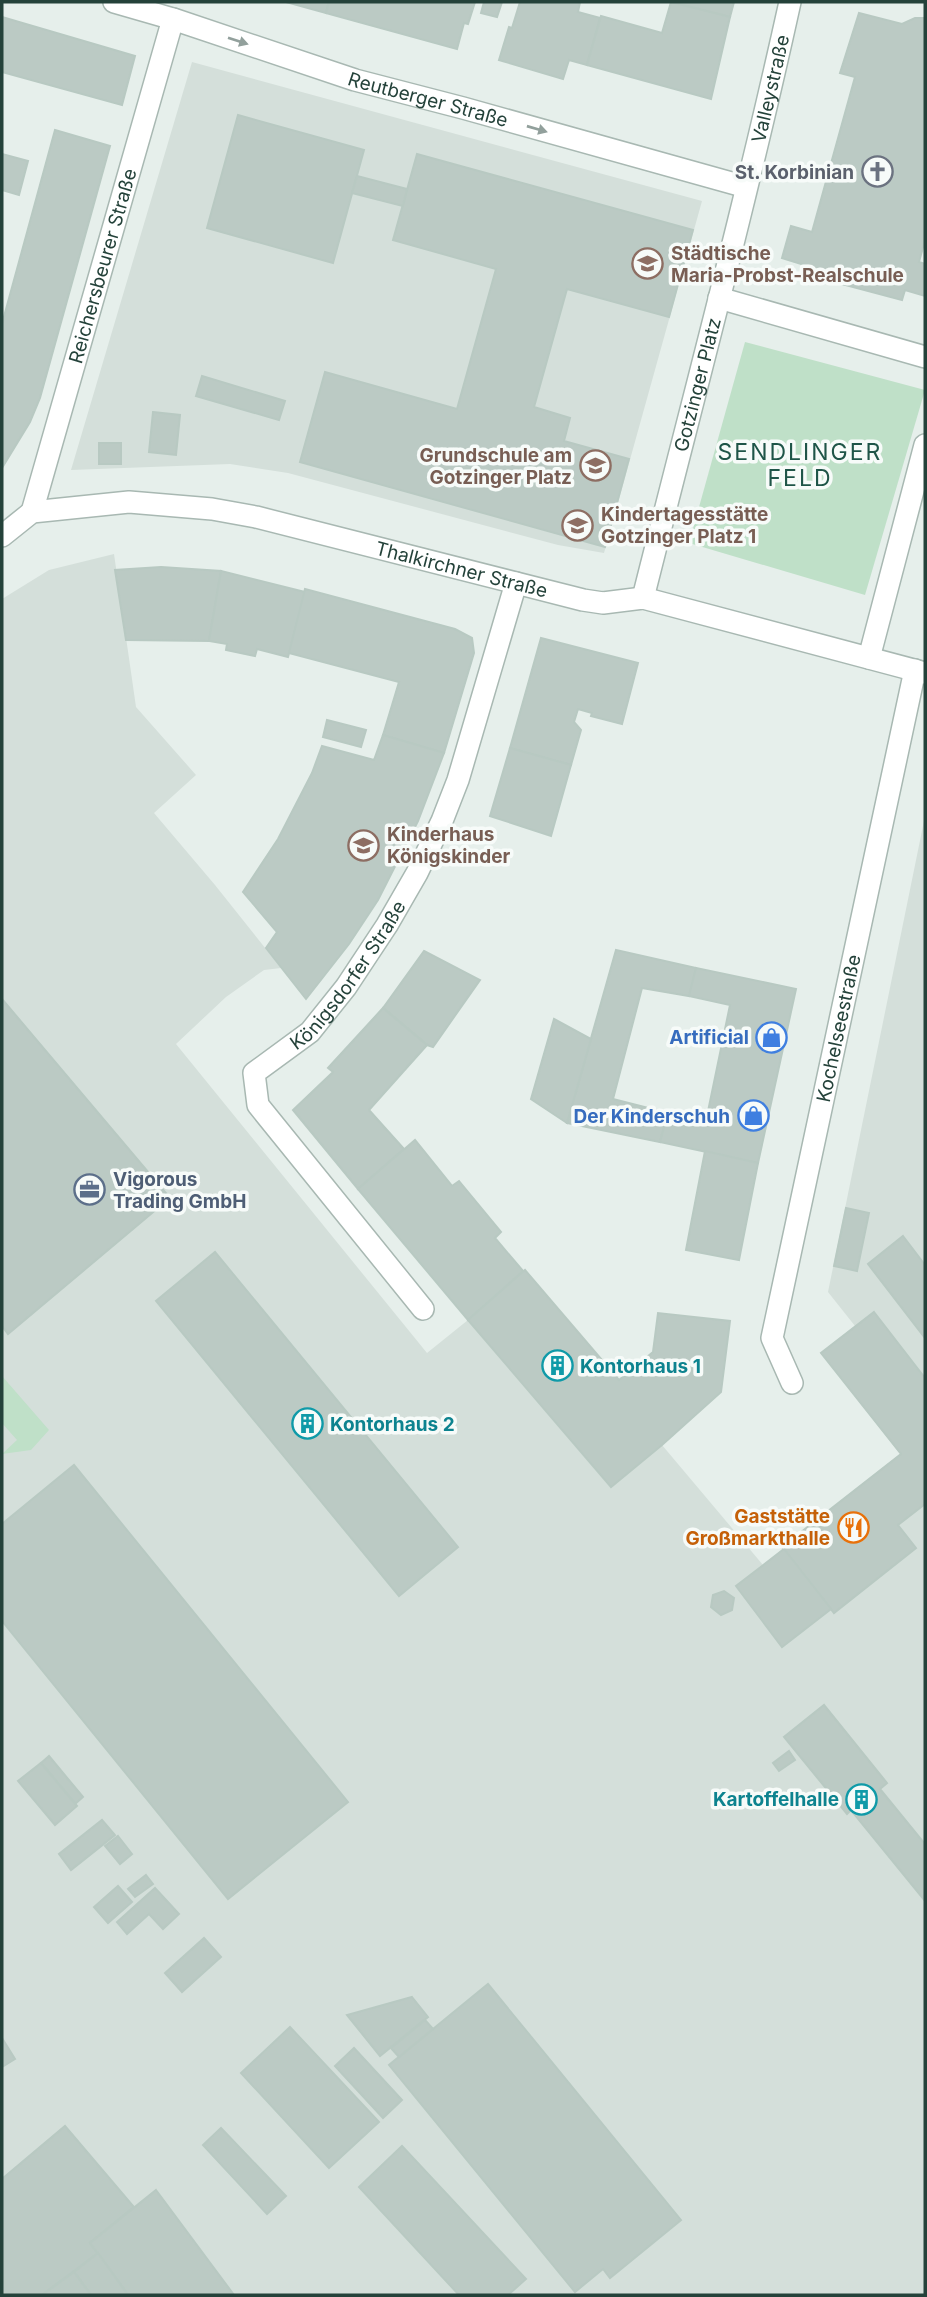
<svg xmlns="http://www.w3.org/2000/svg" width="927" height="2297" font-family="Inter,sans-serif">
	<rect width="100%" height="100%" fill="#e6efeb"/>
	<g fill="#d4dfda">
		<path d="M192 62 702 201 604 553 558 545 288 473 230 464 71 470Z"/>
		<path d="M114 554 136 707 196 775 154 813 215 885 281 968 264 970 226 997 176 1044 427 1353 468 1320 610 1487 662 1445 763 1565 783 1549 782 1547 900 1454 821 1353 855 1326 828 1292 925 816V2295H2V599L49 570Z"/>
	</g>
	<g fill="#bfe0c8">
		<path d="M745 342 925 390 865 595 689 543Z"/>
		<path d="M2 1376 49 1430 31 1450 2 1454 17 1440 2 1423Z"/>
	</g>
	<g fill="#bbcac4" stroke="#b8c9c2" stroke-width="2">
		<path d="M286 2H329L326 13Z"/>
		<path d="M329 2H475L468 24 464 23 457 49 326 13Z"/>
		<path d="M484 2H502L497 17 481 13Z"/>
		<path d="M520 2H580L578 12 600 18 587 65 569 60 563 79 499 60 509 27 512 28Z"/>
		<path d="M671 2H734L730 17Z"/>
		<path d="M671 2 730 17 711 99 587 65 601 16 662 33Z"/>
		<path d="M859 13 902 24 915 18H925V240L919 262 925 264V296L905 290 902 300 808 275 811 267 782 258 791 226 812 232 855 77 840 73Z"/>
		<path d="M2 17 135 56 122 105 2 72Z"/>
		<path d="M238 115 364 150 333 263 207 228Z"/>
		<path d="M55 130 110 146 40 398 30 422 2 468V324Z"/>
		<path d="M2 154 28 161 19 195 2 190Z"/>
		<path d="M417 154 693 230 669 317 567 289 534 407 570 418 564 441 629 459 605 547 300 462 325 372 457 409 496 269 393 240Z"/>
		<path d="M357 176 407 189 403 206 352 193Z"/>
		<path d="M202 376 285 401 279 420 196 396Z"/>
		<path d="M153 412 180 415 176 455 149 452Z"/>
		<rect x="99" y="443" width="22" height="21"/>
		<path d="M161 567 221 571 209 641 126 640 115 570Z"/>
		<path d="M221 571 305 592 288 657 257 649 255 656 226 650 227 644 209 641Z"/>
		<path d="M305 589 455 629 472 638 474 653 444 753 383 735 399 682 289 653Z"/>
		<path d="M541 638 638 663 622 724 591 716 592 713 578 709 574 722 581 730 571 765 510 748Z"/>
		<path d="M327 720 366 730 361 747 323 737Z"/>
		<path d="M383 735 444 753 418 821 378 900 349 944 306 999 266 948 277 932 243 892 278 839 312 773 322 746 374 760Z"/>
		<path d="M510 748 571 765 551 836 490 816Z"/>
		<path d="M616 950 696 968 689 996 642 988 613 1099 668 1113 660 1142 567 1123Z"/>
		<path d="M424 951 480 980 433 1047 427 1045 383 1008Z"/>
		<path d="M696 968 796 989 758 1163 660 1142 668 1113 706 1121 730 1005 689 996Z"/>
		<path d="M2 999 170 1198 8 1334 2 1326Z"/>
		<path d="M383 1008 427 1045 369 1110 404 1149 358 1189 293 1110 333 1072 328 1068Z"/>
		<path d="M554 1019 591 1039 567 1123 531 1099Z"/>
		<path d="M415 1140 452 1186 459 1181 501 1232 495 1238 523 1271 468 1320 358 1189Z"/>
		<path d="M705 1151 758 1163 739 1260 686 1250Z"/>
		<path d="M846 1208 869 1213 857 1271 834 1266Z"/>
		<path d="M903 1236 925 1265V1338L868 1264Z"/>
		<path d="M215 1252 458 1547 399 1596 156 1301Z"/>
		<path d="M525 1270 619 1380 653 1352 658 1313 730 1321 721 1392 662 1445 611 1487 468 1320Z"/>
		<path d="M874 1312 925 1378V1504L898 1525 916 1548 834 1613 782 1547 901 1454 821 1353Z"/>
		<path d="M74 1465 348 1802 228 1899 2 1621V1524Z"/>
		<path d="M784 1549 831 1609 782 1647 736 1586Z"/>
		<path d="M724 1591 734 1598 732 1610 721 1615 711 1607 713 1595Z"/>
		<path d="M824 1705 887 1783 880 1789 925 1844V1901L851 1810 847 1814 784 1737Z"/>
		<path d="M789 1751 795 1760 779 1771 773 1763Z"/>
		<path d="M49 1756 83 1797 75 1804 41 1763Z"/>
		<path d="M41 1763 77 1806 55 1825 18 1781Z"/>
		<path d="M102 1820 115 1835 71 1870 59 1854Z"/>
		<path d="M118 1836 132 1854 120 1864 105 1846Z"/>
		<path d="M146 1875 153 1884 135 1897 128 1889Z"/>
		<path d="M118 1886 132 1902 108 1923 94 1907Z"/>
		<path d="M155 1888 179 1914 163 1929 149 1914 127 1934 117 1922Z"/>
		<path d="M204 1938 221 1957 182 1992 165 1973Z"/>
		<path d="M488 1984 681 2220 610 2278 603 2269 575 2292 389 2065Z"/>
		<path d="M412 1997 428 2017 380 2056 347 2015Z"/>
		<path d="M425 2020 433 2029 399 2057 391 2048Z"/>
		<path d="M290 2027 379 2122 329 2168 241 2073Z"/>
		<path d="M2 2038 15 2059 2 2067Z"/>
		<path d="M354 2048 402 2100 383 2118 335 2066Z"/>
		<path d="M65 2126 134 2207 90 2243 98 2253 42 2295H2V2179Z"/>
		<path d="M221 2128 286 2196 267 2214 203 2145Z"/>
		<path d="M402 2146 526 2279 508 2295H459L359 2187Z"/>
		<path d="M156 2190 234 2295H128L90 2243Z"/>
		<path d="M98 2253 128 2295H91L74 2272Z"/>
		<path d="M74 2272 91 2295H42Z"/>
	</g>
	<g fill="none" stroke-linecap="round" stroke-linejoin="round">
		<defs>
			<g id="minor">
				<path id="s1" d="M114 2 173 19 355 80 463 108 746 187"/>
				<path d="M719 298 925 357"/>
				<path id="s2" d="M32 512 173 19"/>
				<path id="s3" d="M2 536 32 512 129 502 212 509 256 517 583 600 603 603 643 598 925 673"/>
				<path id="s4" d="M643 598C693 399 746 202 790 2"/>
				<path d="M869 658 925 445"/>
				<path id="s5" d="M423 1309 258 1105 254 1073 310 1032 346 987 387 925 417 873 442 821 458 780 516 583"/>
				<path id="s6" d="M792 1383 772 1338 915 670"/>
			</g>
		</defs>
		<use href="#minor" stroke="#a8b8b2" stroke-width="24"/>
		<use href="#minor" stroke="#fff" stroke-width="21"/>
	</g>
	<defs><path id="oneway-solid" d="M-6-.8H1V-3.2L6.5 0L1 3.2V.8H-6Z" transform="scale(1.75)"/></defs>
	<g fill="#92a09c">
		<use href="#oneway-solid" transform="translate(238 41) rotate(18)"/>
		<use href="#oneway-solid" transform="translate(537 129) rotate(16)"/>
	</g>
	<defs>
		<symbol id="church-ring" viewBox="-11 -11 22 22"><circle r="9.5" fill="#f7fbf9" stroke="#6b7280" stroke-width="1.5"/><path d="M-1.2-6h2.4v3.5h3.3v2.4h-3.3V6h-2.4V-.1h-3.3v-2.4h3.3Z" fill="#6b7280"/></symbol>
		<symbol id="school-ring" viewBox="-11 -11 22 22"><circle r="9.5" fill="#f7fbf9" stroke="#8d6e63" stroke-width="1.5"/><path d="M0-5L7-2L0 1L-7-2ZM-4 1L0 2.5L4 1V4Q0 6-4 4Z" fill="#8d6e63"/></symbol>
		<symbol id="shop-ring" viewBox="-11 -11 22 22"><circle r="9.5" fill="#f7fbf9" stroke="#3f7fe0" stroke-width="1.5"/><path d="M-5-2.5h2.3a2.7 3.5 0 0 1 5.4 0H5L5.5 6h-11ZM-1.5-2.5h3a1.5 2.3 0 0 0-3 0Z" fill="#3f7fe0"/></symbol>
		<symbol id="office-ring" viewBox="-11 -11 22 22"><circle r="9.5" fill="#f7fbf9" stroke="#5c6f8a" stroke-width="1.5"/><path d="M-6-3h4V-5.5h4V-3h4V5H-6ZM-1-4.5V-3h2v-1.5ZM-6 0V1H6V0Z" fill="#5c6f8a"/></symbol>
		<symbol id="building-ring" viewBox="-11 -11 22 22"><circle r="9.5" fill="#f7fbf9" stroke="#0f9aa8" stroke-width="1.5"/><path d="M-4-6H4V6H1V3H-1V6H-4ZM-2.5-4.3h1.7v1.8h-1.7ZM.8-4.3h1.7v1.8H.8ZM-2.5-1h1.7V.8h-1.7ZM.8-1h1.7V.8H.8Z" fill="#0f9aa8"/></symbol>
		<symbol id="restaurant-ring" viewBox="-11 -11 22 22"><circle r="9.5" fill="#f7fbf9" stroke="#e8710a" stroke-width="1.5"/><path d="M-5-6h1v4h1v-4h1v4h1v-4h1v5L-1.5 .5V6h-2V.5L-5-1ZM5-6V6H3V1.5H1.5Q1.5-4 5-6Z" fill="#e8710a"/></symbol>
	</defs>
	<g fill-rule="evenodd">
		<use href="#church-ring" x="860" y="154" width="35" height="35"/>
		<use href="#school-ring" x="630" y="246" width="35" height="35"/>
		<use href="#school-ring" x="578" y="448" width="35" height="35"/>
		<use href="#school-ring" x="560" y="508" width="35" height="35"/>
		<use href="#school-ring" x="346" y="828" width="35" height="35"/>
		<use href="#shop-ring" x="754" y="1020" width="35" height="35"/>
		<use href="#shop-ring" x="736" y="1098" width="35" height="35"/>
		<use href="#office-ring" x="72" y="1172" width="35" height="35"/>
		<use href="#building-ring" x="540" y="1348" width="35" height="35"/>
		<use href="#building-ring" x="290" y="1406" width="35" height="35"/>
		<use href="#restaurant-ring" x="836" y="1510" width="35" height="35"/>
		<use href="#building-ring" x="844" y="1782" width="35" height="35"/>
	</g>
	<g text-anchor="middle" stroke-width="7" stroke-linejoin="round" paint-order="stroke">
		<g font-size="19" fill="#24423a" stroke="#f7fbf9">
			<text dy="7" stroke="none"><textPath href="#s4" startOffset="525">Valleystraße</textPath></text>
			<text dy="7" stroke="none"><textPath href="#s1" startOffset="329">Reutberger Straße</textPath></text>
			<text dy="7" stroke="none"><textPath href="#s2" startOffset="256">Reichersbeurer Straße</textPath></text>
			<text dy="7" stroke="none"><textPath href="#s4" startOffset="220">Gotzinger Platz</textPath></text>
			<text dy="7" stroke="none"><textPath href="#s3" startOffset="476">Thalkirchner Straße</textPath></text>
			<text dy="7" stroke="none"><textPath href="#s5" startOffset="432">Königsdorfer Straße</textPath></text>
			<text dy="7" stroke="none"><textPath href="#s6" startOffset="366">Kochelseestraße</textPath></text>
		</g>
		<g font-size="19" font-weight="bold" fill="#5b616d" stroke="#f7fbf9" text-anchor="end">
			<text x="854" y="179">St. Korbinian</text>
		</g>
		<g font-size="19" font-weight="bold" fill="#785e54" stroke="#f7fbf9" text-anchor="start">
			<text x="671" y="260">Städtische<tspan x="671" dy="22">Maria-Probst-Realschule</tspan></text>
			<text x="572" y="462" text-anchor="end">Grundschule am<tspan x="572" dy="22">Gotzinger Platz</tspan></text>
			<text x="601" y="521">Kindertagesstätte<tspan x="601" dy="22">Gotzinger Platz 1</tspan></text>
			<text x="387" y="841">Kinderhaus<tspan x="387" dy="22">Königskinder</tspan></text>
		</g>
		<g font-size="19" font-weight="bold" fill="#366cbe" stroke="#f7fbf9" text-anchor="end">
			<text x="749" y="1044">Artificial</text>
			<text x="730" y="1123">Der Kinderschuh</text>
		</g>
		<g font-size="19" font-weight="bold" fill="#4e5e75" stroke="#f7fbf9" text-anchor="start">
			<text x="113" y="1186">Vigorous<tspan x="113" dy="22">Trading GmbH</tspan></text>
		</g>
		<g font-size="19" font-weight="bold" fill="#0d838f" stroke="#f7fbf9" text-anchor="start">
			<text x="580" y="1373">Kontorhaus 1</text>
			<text x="330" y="1431">Kontorhaus 2</text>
			<text x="839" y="1806" text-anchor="end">Kartoffelhalle</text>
		</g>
		<g font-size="19" font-weight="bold" fill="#c56008" stroke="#f7fbf9" text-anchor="end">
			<text x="830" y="1523">Gaststätte<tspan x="830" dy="22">Großmarkthalle</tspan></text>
		</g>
		<g font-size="23" letter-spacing="2" fill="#1f5548" stroke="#f7fbf9">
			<text x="800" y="460">SENDLINGER<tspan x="800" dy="26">FELD</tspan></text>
		</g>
	</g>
	<rect width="927" height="2297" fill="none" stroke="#24423a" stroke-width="7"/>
</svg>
